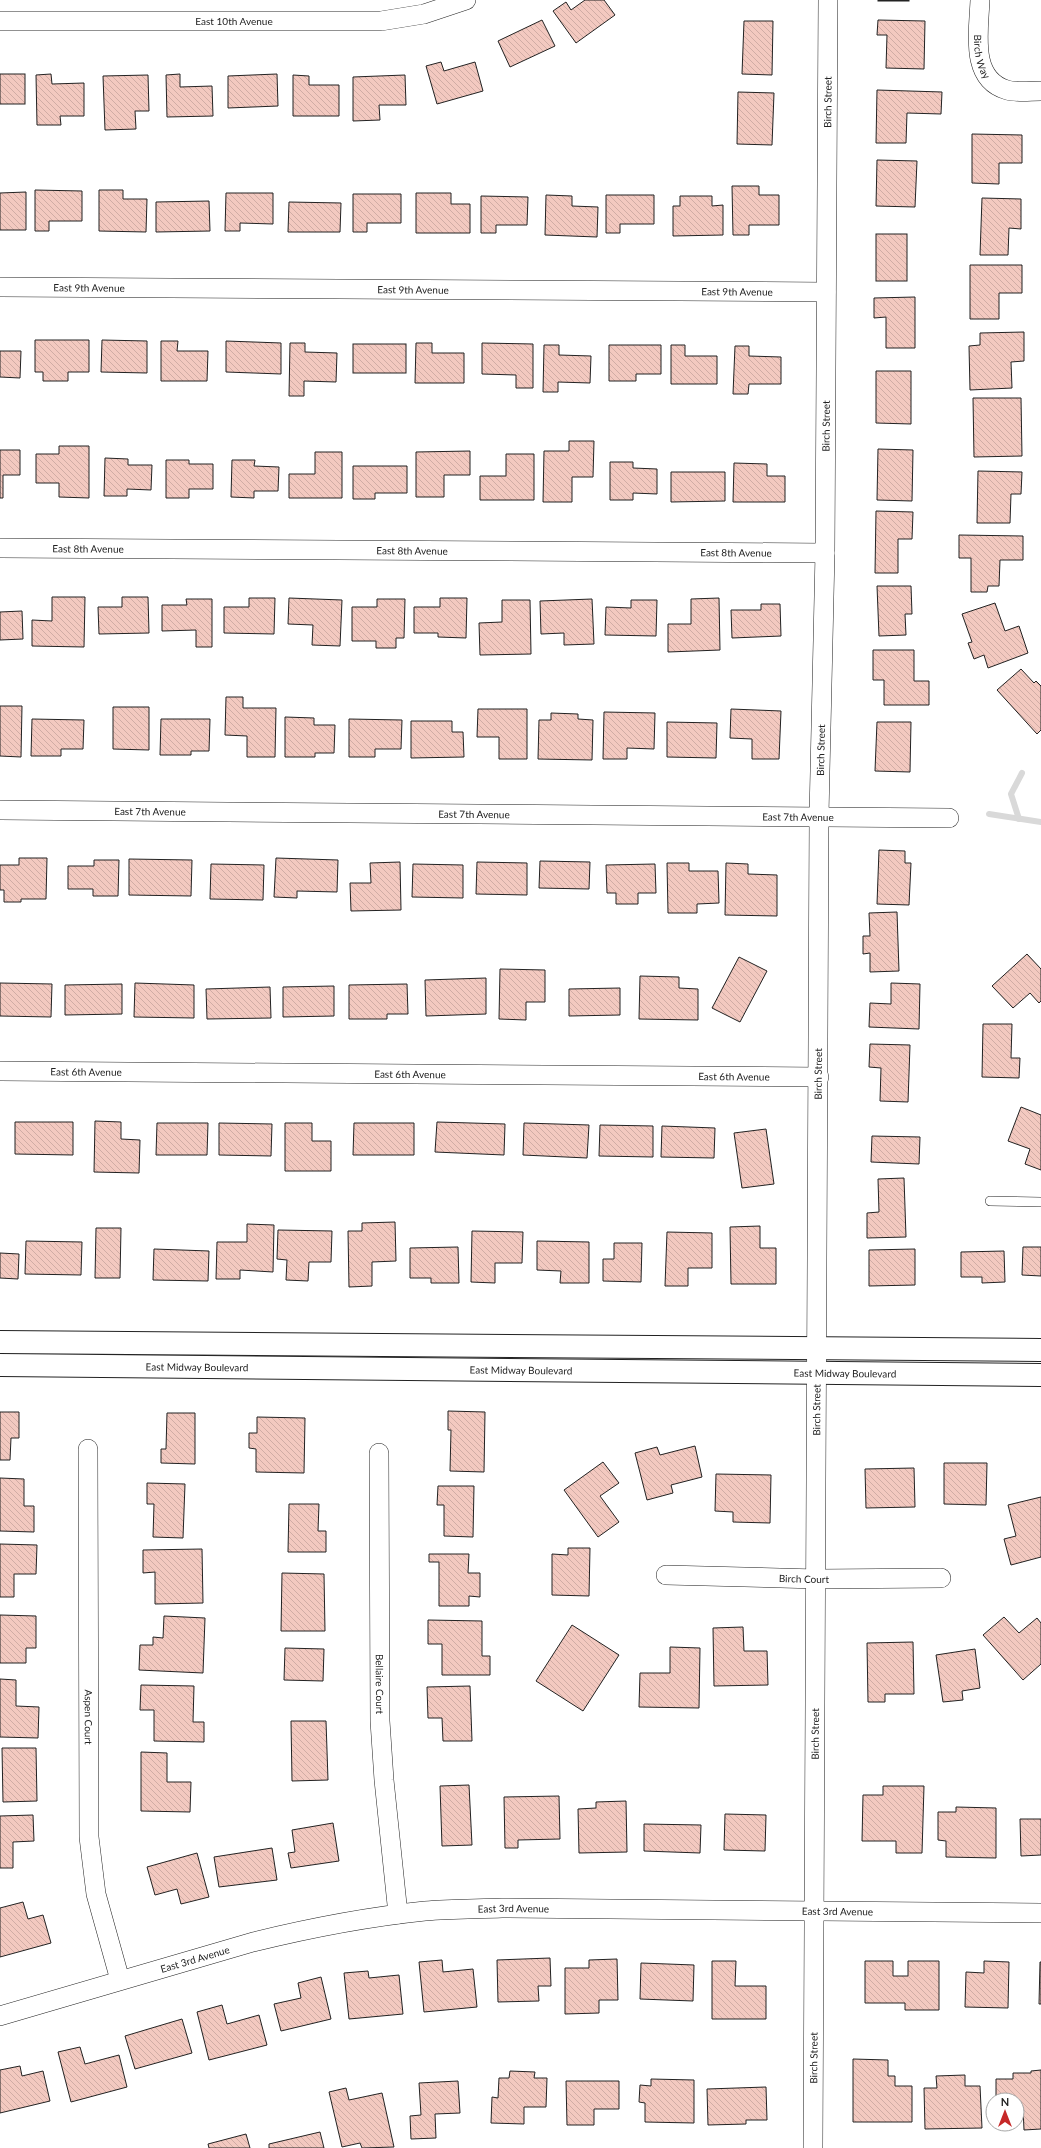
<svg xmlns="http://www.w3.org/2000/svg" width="1041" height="2148" font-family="Lato,sans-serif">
	<defs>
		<pattern id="building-back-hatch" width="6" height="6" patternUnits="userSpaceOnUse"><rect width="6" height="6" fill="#f3c9c0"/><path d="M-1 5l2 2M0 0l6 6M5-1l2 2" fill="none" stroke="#d0aca5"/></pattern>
	</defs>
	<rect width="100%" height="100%" fill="#fff"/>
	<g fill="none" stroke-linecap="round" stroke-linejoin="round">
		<g stroke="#d9d9d9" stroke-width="6">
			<path d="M989 814 1041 822"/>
			<path d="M1019 819 1011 794 1022 773"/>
		</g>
	</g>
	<g fill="url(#building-back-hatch)" stroke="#222">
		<path d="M585 0H604L615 15 576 43 553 11 566 2 571 10Z"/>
		<rect x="878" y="0" width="31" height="1"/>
		<path d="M542 20 555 46 510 67 498 41Z"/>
		<path d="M878 20 925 21 924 69 886 68 887 35H877Z"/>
		<path d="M744 21H773L772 75 742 74Z"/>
		<path d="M441 62 444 71 475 62 483 91 437 104 426 66Z"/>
		<rect x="0" y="74" width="25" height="30"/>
		<path d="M51 74 52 84 84 83V116H60L61 125H37L36 75Z"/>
		<path d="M180 74V87L212 86 213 116 167 117 166 75Z"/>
		<path d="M277 74 278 106 228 108V76Z"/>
		<path d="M148 75 149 111H135L136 129 105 130 103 76Z"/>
		<path d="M293 75 309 76V85H339V116H293Z"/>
		<path d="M405 75 406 105H379L380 120 353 121V77Z"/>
		<path d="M877 90 942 92 941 114 907 113 906 143H876Z"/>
		<path d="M738 92 774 93 772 145 737 144Z"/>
		<path d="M972 134 1022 135V163H999V184L972 183Z"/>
		<path d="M877 160 917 161 915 207 876 206Z"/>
		<path d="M732 186H759V195H779V225H749V235H733Z"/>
		<path d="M35 190 82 191V221H49V231H35Z"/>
		<path d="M99 190H123V199H147L146 232 99 231Z"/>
		<path d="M26 192V230H0V193Z"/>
		<path d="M226 193H273V224L240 223V231H225Z"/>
		<path d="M416 193H451V204H470V233H416Z"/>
		<path d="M353 194H401V223H367V232H353Z"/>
		<path d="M546 195 572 196V206L598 207 597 237 545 235Z"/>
		<path d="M606 195H654V224H620V233H606Z"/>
		<path d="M481 196 528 197 527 225H496V233H481Z"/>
		<path d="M680 196H712V206L723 205V235L673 236V206H680Z"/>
		<path d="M982 198 1021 199V229L1009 228 1008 255H980Z"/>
		<path d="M209 201 210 231 156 232V202Z"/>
		<path d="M289 202 341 203 340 232H288Z"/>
		<rect x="876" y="234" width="31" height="47"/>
		<path d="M970 265H1022V293H999V319H970Z"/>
		<path d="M915 297V348H886V317L874 318V298Z"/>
		<path d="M1024 332V361L1011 362 1012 388 970 390 969 346 980 345V333Z"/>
		<path d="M35 340H89V372H68V381H43V372H35Z"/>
		<path d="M102 340 147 341V373L101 372Z"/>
		<path d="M161 341H178L177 351H208L207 381H161Z"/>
		<path d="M226 341 281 343V374L226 372Z"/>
		<path d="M290 343H305V352L337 353 336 382 304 381V396H289Z"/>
		<path d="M416 343H432V353H464V383H415Z"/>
		<path d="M482 343 533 344V388H516V375L482 374Z"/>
		<rect x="353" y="344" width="53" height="29"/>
		<path d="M544 345H559V355L591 356 590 383 558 382V392H543Z"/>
		<path d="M609 345H661V374H636V381H609Z"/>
		<path d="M671 345H685V356H717V384H671Z"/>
		<path d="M735 346H749V356L781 357V384H749L748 394H733Z"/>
		<path d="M0 351H21L20 378 0 377Z"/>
		<path d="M876 371H911V424L876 423Z"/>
		<path d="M973 398H1021L1022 456 974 457Z"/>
		<path d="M569 441H594L593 477H572V502H543L544 451H569Z"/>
		<path d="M59 446H89V498L59 497V483H36V454H59Z"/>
		<path d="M878 449 913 450 912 501 877 500Z"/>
		<path d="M0 450H20V475H3V498H0Z"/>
		<path d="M470 451V475H444V497H416V452Z"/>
		<path d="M315 452H342V498H289V474H315Z"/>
		<path d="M506 454H534V500H480V476H506Z"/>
		<path d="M105 458 128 459V465H152L151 490 127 489V496H104Z"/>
		<path d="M166 460H189V464H213V489H189V498H166Z"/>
		<path d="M232 460H255L254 466 279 467 278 491H254V498L231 497Z"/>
		<path d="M610 462H633V468L657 469V494L633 493V500H610Z"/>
		<path d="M734 463 767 464V476H785V502H733Z"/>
		<path d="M353 466H407V493H375V499H353Z"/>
		<path d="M978 471 1022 472 1021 494H1011L1010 523H977Z"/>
		<path d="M671 472H725V501L671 502Z"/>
		<path d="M876 511 913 512 912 539H898V573H875Z"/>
		<path d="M959 535 1023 536V560H1000L999 586H988L987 592H971V558H959Z"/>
		<path d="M877 586H911L912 614H905L906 635 879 636Z"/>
		<path d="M52 597H85L84 647 32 646V620L52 621Z"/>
		<path d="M122 597H148L149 633 99 634 98 607H122Z"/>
		<path d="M249 598H275L274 634 224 633V607H249Z"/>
		<path d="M289 598 342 600 340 646 312 645 313 625 288 624Z"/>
		<path d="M440 598H467L466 638 438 637V633H414V607H440Z"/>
		<path d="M719 598 720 650 668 652V624H691V599Z"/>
		<path d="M186 599H212V647H196V630L162 631V605H187Z"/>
		<path d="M377 599H405L404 638H396V648H376V641H352V607H377Z"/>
		<path d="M592 599 594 644 564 645V633L541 634 540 601Z"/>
		<path d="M502 600H530L531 654 480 655 479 623 502 622Z"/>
		<path d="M631 600H657L656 636 605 635 606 607 631 608Z"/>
		<path d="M995 603 1005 631 1019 626 1028 653 988 668 984 655 974 659 968 643 972 642 962 614Z"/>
		<path d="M761 604H780L781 636 732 638 731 610H761Z"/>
		<path d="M22 611 23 639 0 640V612Z"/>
		<path d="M873 650H914V681H929V705H884V680H873Z"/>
		<path d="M1021 669 1034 683 1036 681 1041 686V730L1037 734 997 690Z"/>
		<path d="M226 697H243V708H276L275 757H247V736L225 735Z"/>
		<path d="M0 706H22L21 757 0 756Z"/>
		<path d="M113 707H149V750L113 749Z"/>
		<path d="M478 709H527V759H499V737H477Z"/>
		<path d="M731 709 781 711 779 759H752V739L730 738Z"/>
		<path d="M604 712 655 713 654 749 627 748V759H603Z"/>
		<path d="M551 713 578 714V719L593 720 592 760 538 759 539 720H551Z"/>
		<path d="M285 717 314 718V725H335L334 753H315V757H285Z"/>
		<path d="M32 719 84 720 83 749H61V756H31Z"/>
		<path d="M161 719H210L209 751H191V755H160Z"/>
		<path d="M349 719 402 720 401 749H375V757H349Z"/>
		<path d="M411 721H452V732H463L464 757 411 758Z"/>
		<path d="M667 722 717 723 716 758 667 757Z"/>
		<path d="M877 722H911L910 772 875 771Z"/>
		<path d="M879 850 905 851V863H911L909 905 877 904Z"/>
		<path d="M19 858H47L46 899H21V902H4V890H0V865H19Z"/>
		<path d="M276 858 338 860 337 892 297 891V898L274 897Z"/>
		<path d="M129 859 192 860 191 896 129 895Z"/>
		<path d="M94 860H119L118 896H93V889H68V866H94Z"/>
		<path d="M540 861 590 862 589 889 539 888Z"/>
		<path d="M400 862 401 910 351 911 350 883H371L370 863Z"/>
		<path d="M477 862 527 863V895L476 894Z"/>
		<path d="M667 863H689V871H718L719 903 697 904V913H668Z"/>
		<path d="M726 863 748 864V874L777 875V916L725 915Z"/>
		<path d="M211 864 264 865 263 900 210 899Z"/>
		<path d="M413 864 463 865V898L412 897Z"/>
		<path d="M655 864 656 893H638V904H616V893H607L606 865Z"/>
		<path d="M897 912 899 971 870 972V953L863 954V936H870L869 913Z"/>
		<path d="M1027 954 1041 969V1001L1039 1003 1030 993 1013 1008 992 986Z"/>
		<path d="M739 957 767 971 740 1022 712 1008Z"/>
		<path d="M500 969 545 970V1002H526V1020L499 1019Z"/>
		<path d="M640 976 679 977V988L698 989V1020L639 1019Z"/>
		<path d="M486 978V1014L426 1016 425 980Z"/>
		<path d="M0 983 52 984 51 1017 0 1016Z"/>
		<path d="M135 983 194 985V1018L134 1017Z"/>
		<path d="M891 983 920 984 919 1029 869 1027 870 1003 891 1004Z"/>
		<path d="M122 984V1014L65 1015V985Z"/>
		<path d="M407 984 408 1014H387V1019H349V985Z"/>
		<path d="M334 986V1016L283 1017V987Z"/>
		<path d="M270 987 271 1018 207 1019 206 989Z"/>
		<path d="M620 988V1015L569 1016V989Z"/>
		<path d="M983 1024H1012L1011 1058H1020L1019 1078 982 1077Z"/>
		<path d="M870 1044 910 1045 908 1102 880 1101 881 1068 869 1067Z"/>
		<path d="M1021 1107 1041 1115V1170L1025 1164 1030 1149 1008 1141Z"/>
		<path d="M95 1121 121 1122V1139L140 1140 139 1173 94 1172Z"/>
		<path d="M15 1122H73V1155L15 1154Z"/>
		<path d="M437 1122 505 1124 504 1155 435 1152Z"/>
		<path d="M157 1123H208L207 1155H156Z"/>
		<path d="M219 1123 272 1124 271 1156 219 1155Z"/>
		<path d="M285 1123H312V1141H331V1171H285Z"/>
		<path d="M354 1123H414V1155H353Z"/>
		<path d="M524 1123 589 1125 587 1158 523 1155Z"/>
		<path d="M600 1125 653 1126V1157L599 1156Z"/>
		<path d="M662 1126 715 1128 714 1158 661 1157Z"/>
		<path d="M766 1129 774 1184 742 1188 734 1133Z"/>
		<path d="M872 1136 920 1137 919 1164 871 1162Z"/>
		<path d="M904 1178 906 1237 867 1238V1213L879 1212 878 1179Z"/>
		<path d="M395 1222 396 1261 372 1262V1286L349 1287 348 1231H362V1223Z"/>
		<path d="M247 1224 274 1225 273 1272 240 1270V1279H216L217 1242H247Z"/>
		<path d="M760 1226V1248H776V1284H731L730 1227Z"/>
		<path d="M96 1228H121L120 1278H95Z"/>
		<path d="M278 1230 332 1231 331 1262H309L308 1281 286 1280 287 1260 277 1259Z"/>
		<path d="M472 1231 523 1232 522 1263H495V1283L471 1282Z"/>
		<path d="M667 1232 712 1233V1268H688V1286H665Z"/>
		<path d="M26 1241 82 1242 81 1275 25 1274Z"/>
		<path d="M537 1241 589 1242V1283H560L561 1271 537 1270Z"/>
		<path d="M614 1243H642L641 1282 603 1281V1259H614Z"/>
		<path d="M458 1247 459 1283H431V1278H410V1248Z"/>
		<path d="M1023 1247H1041V1276L1022 1275Z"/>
		<path d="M154 1249 209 1251 208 1281 153 1280Z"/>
		<path d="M915 1249V1285L869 1286V1250Z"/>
		<path d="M1004 1251 1005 1282 982 1283V1277H961V1252Z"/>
		<path d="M0 1253 19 1254 18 1279 0 1278Z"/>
		<path d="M448 1411 485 1412 484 1472 450 1471 451 1430H448Z"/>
		<path d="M0 1412H19V1438H11L10 1460H0Z"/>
		<path d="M167 1413H195V1464L161 1463V1449H166Z"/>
		<path d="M257 1417 305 1418 304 1473 256 1472V1449L249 1448V1433H257Z"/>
		<path d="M695 1446 702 1477 671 1485 673 1493 647 1500 635 1453 657 1447 660 1455Z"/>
		<path d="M603 1462 619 1483 600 1496 619 1522 598 1537 564 1490Z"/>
		<path d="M944 1463H987L986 1505 944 1504Z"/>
		<path d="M914 1468 915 1507 866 1508 865 1469Z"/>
		<path d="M716 1474 771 1475 770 1523 733 1522V1512L715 1511Z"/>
		<path d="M0 1478 24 1479V1506H34V1532L0 1531Z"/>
		<path d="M147 1483 185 1484 183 1538 153 1537 154 1504H147Z"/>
		<path d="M438 1486H474L473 1537 444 1536V1505H437Z"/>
		<path d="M1041 1497V1557L1011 1565 1004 1539 1016 1536 1008 1505Z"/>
		<path d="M289 1504H319L318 1531H326V1552H288Z"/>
		<path d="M0 1544 37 1545 36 1574H14V1597H0Z"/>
		<path d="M568 1548H590L589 1596 552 1595V1554L568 1555Z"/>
		<path d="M202 1549 203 1603 155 1604V1572L143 1573V1550Z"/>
		<path d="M429 1554H469L468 1573H480V1597L469 1596V1606H439V1562H429Z"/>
		<path d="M282 1573 324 1574 325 1631H281Z"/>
		<path d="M0 1615 36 1616V1648H26V1663H0Z"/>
		<path d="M164 1616 205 1618 203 1673 139 1670 140 1645H153V1637L163 1638Z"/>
		<path d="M1004 1617 1019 1633 1037 1618 1041 1623V1664L1023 1680 983 1635Z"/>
		<path d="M428 1620 482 1621V1656H490V1675H442V1644H428Z"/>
		<path d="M572 1625 619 1655 583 1711 536 1681Z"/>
		<path d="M743 1627 744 1651H767L768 1685 714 1686 713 1628Z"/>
		<path d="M913 1642 914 1694H885V1702H868L867 1643Z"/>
		<path d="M670 1647 700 1648 699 1708 639 1707 640 1673H670Z"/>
		<path d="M285 1648 324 1649 323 1681 284 1680Z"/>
		<path d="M975 1649 980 1688 962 1691 963 1700 943 1702 936 1655Z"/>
		<path d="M0 1679 16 1680V1706L39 1707 38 1738 0 1737Z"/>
		<path d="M141 1685 194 1686 193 1722H204V1742L154 1741V1710H140Z"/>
		<path d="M470 1686 472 1741H443L442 1718H428L427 1687Z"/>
		<path d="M291 1721H326L328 1780 292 1781Z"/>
		<path d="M2 1748H36L37 1801 3 1802Z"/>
		<path d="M141 1752 167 1753V1782H191L190 1812 141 1811Z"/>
		<path d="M469 1785 472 1845 442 1846 440 1786Z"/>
		<path d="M883 1786H924L922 1853H896V1841H862L863 1795H883Z"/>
		<path d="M559 1796 560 1839 518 1840V1848H505L504 1797Z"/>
		<path d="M626 1801 627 1852 579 1853 578 1809 596 1808V1802Z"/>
		<path d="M956 1807 996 1808V1858L946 1857V1841L938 1840V1812H956Z"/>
		<path d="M725 1814 766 1815 765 1851 724 1850Z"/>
		<path d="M33 1815 34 1841 13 1842V1868H0V1816Z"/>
		<path d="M1020 1819H1041V1855L1021 1856Z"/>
		<path d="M333 1823 339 1861 291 1868 288 1853 295 1852 292 1830Z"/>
		<path d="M644 1824 701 1825 700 1853 644 1851Z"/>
		<path d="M272 1848 277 1880 219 1887 214 1857Z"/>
		<path d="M197 1853 209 1897 181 1904 177 1889 155 1895 147 1867Z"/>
		<path d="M23 1902 28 1919 43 1915 51 1943 0 1957V1908Z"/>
		<path d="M550 1958 551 1986H538L539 2001 498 2002 497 1960Z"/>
		<path d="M617 1959 618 2000H599V2013L565 2014V1968H589V1960Z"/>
		<path d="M442 1960 443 1972 473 1969 477 2007 424 2012 419 1962Z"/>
		<path d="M712 1961H736L735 1986H766V2019H712Z"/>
		<path d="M865 1961H893V1976H908V1961H939V2010H905V2003H865Z"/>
		<path d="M984 1961 1009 1962 1008 2008 965 2007 966 1972 984 1973Z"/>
		<path d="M1040 1962H1041V2004H1039Z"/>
		<path d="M641 1963 694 1965 693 2001 640 1999Z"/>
		<path d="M368 1971 369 1978 399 1975 403 2014 349 2019 344 1973Z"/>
		<path d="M321 1977 331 2019 281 2031 274 2004 301 1998 298 1983Z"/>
		<path d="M222 2005 227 2024 259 2015 267 2045 209 2060 197 2012Z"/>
		<path d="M182 2019 192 2053 135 2069 125 2036Z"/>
		<path d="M80 2047 85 2064 119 2055 127 2087 71 2102 58 2052Z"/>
		<path d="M853 2059 888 2060V2076H895V2086H912V2122H853Z"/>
		<path d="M20 2066 22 2076 43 2071 50 2101 0 2113V2070Z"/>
		<path d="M1041 2070V2129L1024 2130 1023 2107H1017V2100H996V2079H1013V2073H1031V2071Z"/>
		<path d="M510 2071 535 2072 534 2078H547L546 2107H524V2124L491 2123 492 2097 498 2098 499 2078H509Z"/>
		<path d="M965 2075V2086H980L982 2128 925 2129 924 2088H937L936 2076Z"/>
		<path d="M651 2079 694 2080V2123L645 2122V2103L639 2102 640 2085 651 2086Z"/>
		<path d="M458 2081 460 2113 435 2114 436 2138 411 2139 410 2116 421 2115 419 2083Z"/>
		<path d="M566 2081H619V2109H594V2125H567Z"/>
		<path d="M766 2087 767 2120H746V2124L708 2125 707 2089Z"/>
		<path d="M346 2088 349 2100 382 2093 394 2147 362 2148 360 2143 342 2147 329 2092Z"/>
		<path d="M320 2132 324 2148H269V2144Z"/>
		<path d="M246 2134 250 2148H209L208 2144Z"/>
	</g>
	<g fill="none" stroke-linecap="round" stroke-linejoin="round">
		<defs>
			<path id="lane" d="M990 1201 1041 1202"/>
			<g id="street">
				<path id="s1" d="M980 0C979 30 969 79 1007 90 1017 93 1030 91 1041 91"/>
				<path id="s2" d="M0 21H381L424 14 466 0"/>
				<path id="s3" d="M0 287 826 292"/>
				<path id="s4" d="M0 548 825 553"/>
				<path id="s5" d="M0 810 949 818"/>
				<path id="s6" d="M0 1071 819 1077"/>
				<path id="s7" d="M88 1449 89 1837 96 1894 120 1980"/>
				<path id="s8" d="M379 1453 380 1721 384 1780 398 1914"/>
				<path id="s9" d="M666 1575 817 1579 941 1578"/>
				<path id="s10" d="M0 2016 253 1942C310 1928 367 1917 425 1911 450 1909 476 1909 502 1908L1041 1913"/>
				<path id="s11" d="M813 2148 819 815 825 553 828 0"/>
			</g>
			<g id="secondary">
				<path d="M0 1342 1041 1350"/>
				<path id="s12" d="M0 1365 1041 1375"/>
			</g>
		</defs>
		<use href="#lane" stroke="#222" stroke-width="10"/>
		<use href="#street" stroke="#222" stroke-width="20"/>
		<use href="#secondary" stroke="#222" stroke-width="24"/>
		<use href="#lane" stroke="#fff" stroke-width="9"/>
		<use href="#street" stroke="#fff" stroke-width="19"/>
		<use href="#secondary" stroke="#fff" stroke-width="22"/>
	</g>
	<g text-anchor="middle" stroke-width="3" stroke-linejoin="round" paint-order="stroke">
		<g font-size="10" fill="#222" stroke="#fff">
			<text dy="4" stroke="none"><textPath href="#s2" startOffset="234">East 10th Avenue</textPath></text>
			<text dy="4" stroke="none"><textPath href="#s1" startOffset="57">Birch Way</textPath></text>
			<text dy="4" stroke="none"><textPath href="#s11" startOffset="2046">Birch Street</textPath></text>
			<text dy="4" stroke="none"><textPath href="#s3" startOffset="89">East 9th Avenue</textPath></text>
			<text dy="4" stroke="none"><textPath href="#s3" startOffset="413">East 9th Avenue</textPath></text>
			<text dy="4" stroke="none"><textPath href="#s3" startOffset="737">East 9th Avenue</textPath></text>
			<text dy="4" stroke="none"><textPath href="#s11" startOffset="1722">Birch Street</textPath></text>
			<text dy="4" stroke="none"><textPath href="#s4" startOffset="88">East 8th Avenue</textPath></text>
			<text dy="4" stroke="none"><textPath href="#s4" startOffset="412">East 8th Avenue</textPath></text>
			<text dy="4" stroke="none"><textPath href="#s4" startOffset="736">East 8th Avenue</textPath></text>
			<text dy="4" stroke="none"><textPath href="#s11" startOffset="1398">Birch Street</textPath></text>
			<text dy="4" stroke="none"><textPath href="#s5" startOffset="150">East 7th Avenue</textPath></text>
			<text dy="4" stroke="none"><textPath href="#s5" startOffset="474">East 7th Avenue</textPath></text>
			<text dy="4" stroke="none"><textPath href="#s5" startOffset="798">East 7th Avenue</textPath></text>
			<text dy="4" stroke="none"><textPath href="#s6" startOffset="86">East 6th Avenue</textPath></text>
			<text dy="4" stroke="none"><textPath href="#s6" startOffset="410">East 6th Avenue</textPath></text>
			<text dy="4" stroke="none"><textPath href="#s11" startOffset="1074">Birch Street</textPath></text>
			<text dy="4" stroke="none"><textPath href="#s6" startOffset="734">East 6th Avenue</textPath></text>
			<text dy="4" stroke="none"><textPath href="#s12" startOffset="197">East Midway Boulevard</textPath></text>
			<text dy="4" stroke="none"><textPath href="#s12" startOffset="521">East Midway Boulevard</textPath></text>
			<text dy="4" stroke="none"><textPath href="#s12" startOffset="845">East Midway Boulevard</textPath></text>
			<text dy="4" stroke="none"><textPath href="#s11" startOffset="738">Birch Street</textPath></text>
			<text dy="4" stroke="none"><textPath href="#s9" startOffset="138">Birch Court</textPath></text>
			<text dy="4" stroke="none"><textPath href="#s8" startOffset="231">Bellaire Court</textPath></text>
			<text dy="4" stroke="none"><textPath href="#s7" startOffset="268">Aspen Court</textPath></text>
			<text dy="4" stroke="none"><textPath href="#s11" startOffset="414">Birch Street</textPath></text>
			<text dy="4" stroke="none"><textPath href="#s10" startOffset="527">East 3rd Avenue</textPath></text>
			<text dy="4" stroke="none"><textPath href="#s10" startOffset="851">East 3rd Avenue</textPath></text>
			<text dy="4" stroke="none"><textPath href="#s10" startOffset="203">East 3rd Avenue</textPath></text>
			<text dy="4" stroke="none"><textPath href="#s11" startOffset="90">Birch Street</textPath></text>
		</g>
	</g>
	<g transform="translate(1005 2112)"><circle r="19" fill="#ffffff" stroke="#a7a7a7"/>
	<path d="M0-3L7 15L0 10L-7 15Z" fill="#c62828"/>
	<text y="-6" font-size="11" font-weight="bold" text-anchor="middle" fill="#222222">N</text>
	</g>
</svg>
